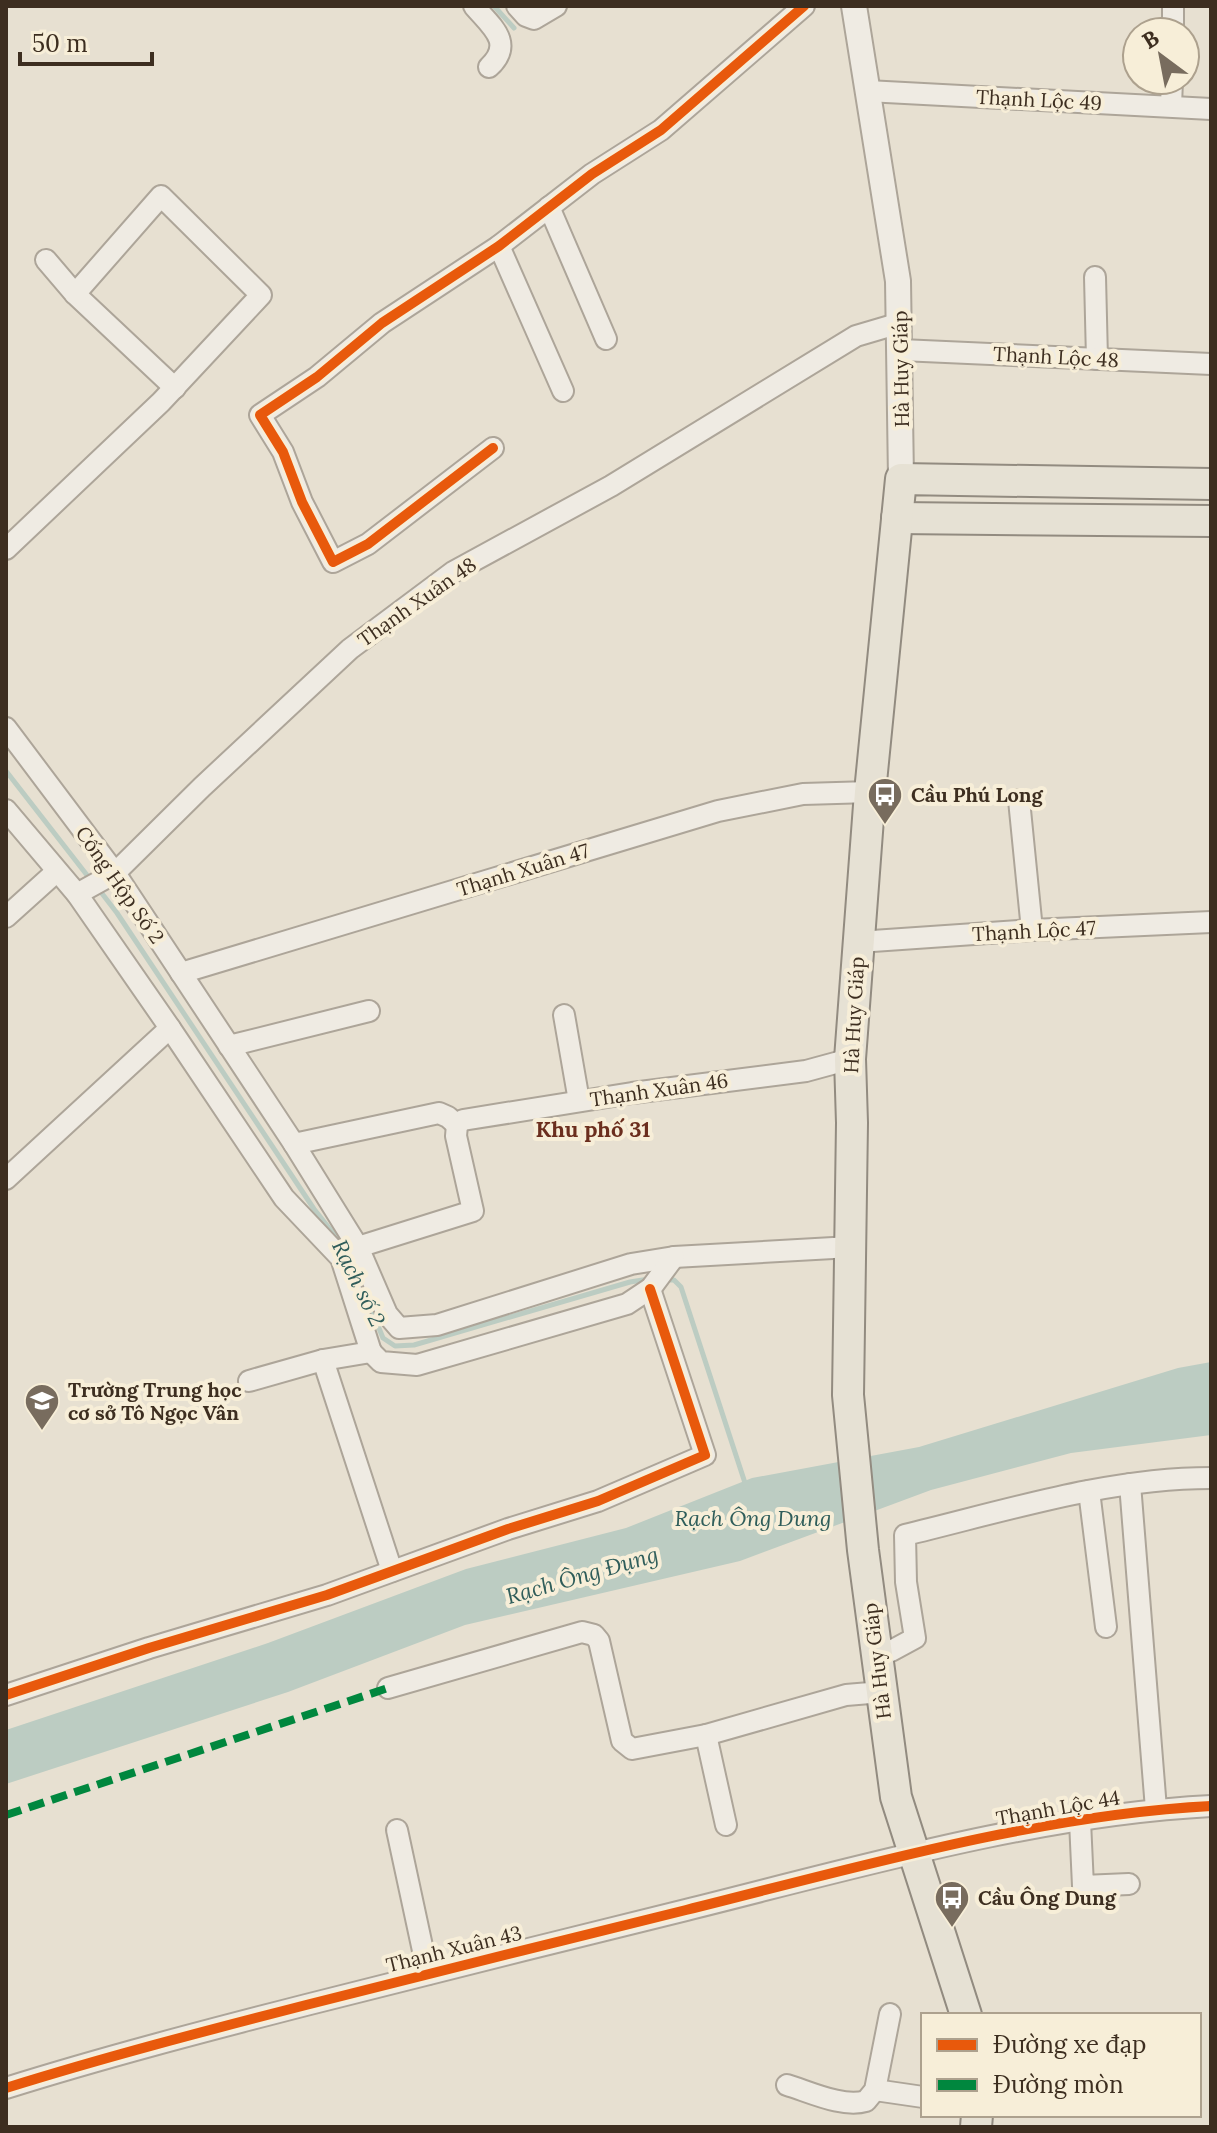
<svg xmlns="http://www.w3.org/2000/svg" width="1217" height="2133" font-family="Lora,serif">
	<rect width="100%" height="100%" fill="#e7e0d1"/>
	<path fill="#bcccc2" d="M1211 1362V1435L1071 1453 931 1490 740 1561 465 1625 288 1692 6 1784V1730L268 1643 466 1569 626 1528 752 1478 919 1447 1178 1368Z"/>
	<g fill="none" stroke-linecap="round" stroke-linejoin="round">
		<g stroke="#bcccc2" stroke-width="5">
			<path d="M494 6 514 28"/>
			<path d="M6 771 90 879"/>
			<path d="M97 887 117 913 314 1209 345 1248"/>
			<path d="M350 1257 383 1338 395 1346 414 1345 630 1282 649 1279"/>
			<path d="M663 1280H674L681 1287 746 1486"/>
		</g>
		<defs>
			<g id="minor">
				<path d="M474 6C491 26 515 43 489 67"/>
				<path d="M517 6 526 16 534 19 556 6"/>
				<path d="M1173 32V6"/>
				<path d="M867 91 1211 109"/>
				<path d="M1171 106 1172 80"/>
				<path d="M549 207 606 339"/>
				<path d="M499 246 563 391"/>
				<path d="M46 260 75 294 175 388"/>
				<path d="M1095 277 1097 359"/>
				<path d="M901 350 1211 364"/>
				<path d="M493 448 368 544 333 562 302 502 283 452 260 415 317 377 382 323 499 246 592 174 661 130 804 6"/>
				<path d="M6 549 161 402 261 295 161 196 75 294"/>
				<path d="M6 728 115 873 294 1144 439 1113 448 1117 457 1125"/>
				<path d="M1019 800 1032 930"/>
				<path d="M6 810 77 894 170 1028 6 1179"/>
				<path d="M77 894 115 873 202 787 350 649 453 572 611 486 856 336 900 323"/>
				<path d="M6 917 56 872"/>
				<path d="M858 942 1032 930 1211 922"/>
				<path d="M181 973 718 811 803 794 870 792"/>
				<path d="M564 1015 579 1101"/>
				<path d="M170 1028 284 1198 341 1258 371 1352"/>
				<path d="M229 1046 369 1011"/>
				<path d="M294 1144 358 1247 387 1314 399 1328 437 1325 631 1264 674 1257 851 1247"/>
				<path d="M341 1258 358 1247 473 1211 456 1136 457 1125 463 1120 632 1093 806 1071 850 1059"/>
				<path d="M371 1352 381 1362 417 1365 627 1304 651 1288 674 1257"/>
				<path d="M323 1360 392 1571"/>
				<path d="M249 1381 323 1360 371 1352"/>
				<path d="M1130 1484 1156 1809"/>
				<path d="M1089 1491 1106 1627"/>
				<path d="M877 1648 891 1651 915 1638 906 1582 905 1535C1005 1511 1107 1478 1211 1478"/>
				<path d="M388 1688 582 1632 594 1635 599 1641 622 1741 632 1749 706 1735"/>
				<path d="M6 1695 149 1648 327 1595 508 1529 598 1501 705 1455 650 1289"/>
				<path d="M1080 1821 1083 1886 1129 1884"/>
				<path d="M726 1825 706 1735 846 1695 882 1692"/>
				<path d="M397 1830 428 1974"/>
				<path d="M787 2085C810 2092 843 2108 866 2101L875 2090 890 2014"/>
				<path d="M6 2088C105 2057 205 2031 306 2005 433 1973 559 1941 686 1910 855 1868 1037 1815 1211 1806"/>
				<path d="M875 2090 923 2097"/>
			</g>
			<path id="tertiary" d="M854 6 898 281 901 479"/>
			<g id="primary">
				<path d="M897 518 1211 521"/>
				<path d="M966 2015 896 1797 863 1550 848 1395 852 1123 850 1059 870 792 901 479 1211 484"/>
				<path d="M976 2127 977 2115"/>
			</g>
		</defs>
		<use href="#minor" stroke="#ada599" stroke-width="24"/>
		<use href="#tertiary" stroke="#ada599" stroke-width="28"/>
		<use href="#primary" stroke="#928b80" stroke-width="34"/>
		<use href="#minor" stroke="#efebe3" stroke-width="20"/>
		<use href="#tertiary" stroke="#efebe3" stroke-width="24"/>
		<use href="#primary" stroke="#e6e1d4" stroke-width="30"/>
		<path stroke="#00873e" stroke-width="8" stroke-dasharray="16 8" stroke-linecap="butt" d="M6 1815 388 1688"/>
		<defs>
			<g id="cycleway">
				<path d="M493 448 368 544 333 562 302 502 283 452 260 415 317 377 382 323 499 246 592 174 661 130 804 6"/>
				<path d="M6 1695 149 1648 327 1595 508 1529 598 1501 705 1455 650 1289"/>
				<path d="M6 2088C105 2057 205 2031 306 2005 433 1973 559 1941 686 1910 855 1868 1037 1815 1211 1806"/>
			</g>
		</defs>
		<use href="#cycleway" stroke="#f7eed8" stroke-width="15"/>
		<use href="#cycleway" stroke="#e8590c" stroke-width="10"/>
	</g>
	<defs>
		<symbol id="bus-pin" viewBox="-11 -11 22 30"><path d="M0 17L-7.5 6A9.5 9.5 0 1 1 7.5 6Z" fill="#786c5e" stroke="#f7eed8"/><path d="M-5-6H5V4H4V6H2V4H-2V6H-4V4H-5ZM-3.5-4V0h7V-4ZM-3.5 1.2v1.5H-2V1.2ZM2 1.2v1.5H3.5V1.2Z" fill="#fff"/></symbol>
		<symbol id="school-pin" viewBox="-11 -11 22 30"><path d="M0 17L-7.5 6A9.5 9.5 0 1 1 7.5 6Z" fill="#786c5e" stroke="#f7eed8"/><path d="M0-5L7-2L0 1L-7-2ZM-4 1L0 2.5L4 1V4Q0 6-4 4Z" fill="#fff"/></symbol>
	</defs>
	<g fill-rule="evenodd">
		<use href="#bus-pin" x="865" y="775" width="40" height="54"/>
		<use href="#school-pin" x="22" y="1381" width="40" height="54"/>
		<use href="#bus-pin" x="932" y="1878" width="40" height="54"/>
	</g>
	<g text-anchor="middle" stroke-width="8" stroke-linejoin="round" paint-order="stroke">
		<g font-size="20" fill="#3d2e20" stroke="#f7eed8">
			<text transform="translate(1039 100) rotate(3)" y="7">Thạnh Lộc 49</text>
			<text transform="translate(1056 357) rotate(3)" y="7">Thạnh Lộc 48</text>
			<text transform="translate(901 369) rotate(-91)" y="7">Hà Huy Giáp</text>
			<text transform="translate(417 602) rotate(-35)" y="7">Thạnh Xuân 48</text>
			<text transform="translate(523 870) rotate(-17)" y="7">Thạnh Xuân 47</text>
			<text transform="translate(120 885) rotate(55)" y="7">Cống Hộp Số 2</text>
			<text transform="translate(1034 931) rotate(-3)" y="7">Thạnh Lộc 47</text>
			<text transform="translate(854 1015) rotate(-87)" y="7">Hà Huy Giáp</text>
			<text transform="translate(659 1090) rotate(-8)" y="7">Thạnh Xuân 46</text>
			<text transform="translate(877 1661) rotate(-97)" y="7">Hà Huy Giáp</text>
			<text transform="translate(1058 1808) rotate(-10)" y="7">Thạnh Lộc 44</text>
			<text transform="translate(454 1949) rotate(-14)" y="7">Thạnh Xuân 43</text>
		</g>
		<g font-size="20" font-weight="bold" fill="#3d2e20" stroke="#f7eed8" text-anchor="start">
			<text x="911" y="802">Cầu Phú Long</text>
			<text x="68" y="1397">Trường Trung học<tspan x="68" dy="23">cơ sở Tô Ngọc Vân</tspan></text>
			<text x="978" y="1905">Cầu Ông Dung</text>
		</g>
		<g font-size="22" font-weight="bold" fill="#6b2e1e" stroke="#f7eed8">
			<text x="593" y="1137">Khu phố 31</text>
		</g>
		<g font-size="22" font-style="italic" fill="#2f5d5a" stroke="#f7eed8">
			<text transform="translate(359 1283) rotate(64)" y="8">Rạch số 2</text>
			<text x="753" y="1526">Rạch Ông Dung</text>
			<text transform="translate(582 1575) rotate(-16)" y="8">Rạch Ông Đụng</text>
		</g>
	</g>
	<rect width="1217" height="2133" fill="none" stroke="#3d2e20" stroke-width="16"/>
	<rect x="921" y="2013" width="280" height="104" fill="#f7eed8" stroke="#ada18e" stroke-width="2"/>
	<rect x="937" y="2039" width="40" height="12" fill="#e8590c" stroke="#ada18e" stroke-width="2"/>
	<text x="993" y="2053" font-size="24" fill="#3d2e20">Đường xe đạp</text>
	<rect x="937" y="2079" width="40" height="12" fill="#00873e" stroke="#ada18e" stroke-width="2"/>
	<text x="993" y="2093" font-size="24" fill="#3d2e20">Đường mòn</text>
	<g transform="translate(1161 56) rotate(328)"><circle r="38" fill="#f7eed8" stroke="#ada18e" stroke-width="2"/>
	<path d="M0-6L14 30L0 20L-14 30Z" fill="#786c5e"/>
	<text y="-12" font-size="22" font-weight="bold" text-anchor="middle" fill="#3d2e20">B</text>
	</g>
	<path d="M20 52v12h132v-12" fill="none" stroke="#3d2e20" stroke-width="4"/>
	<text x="32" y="52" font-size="24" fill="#3d2e20" stroke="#f7eed8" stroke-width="6" paint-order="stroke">50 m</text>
</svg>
